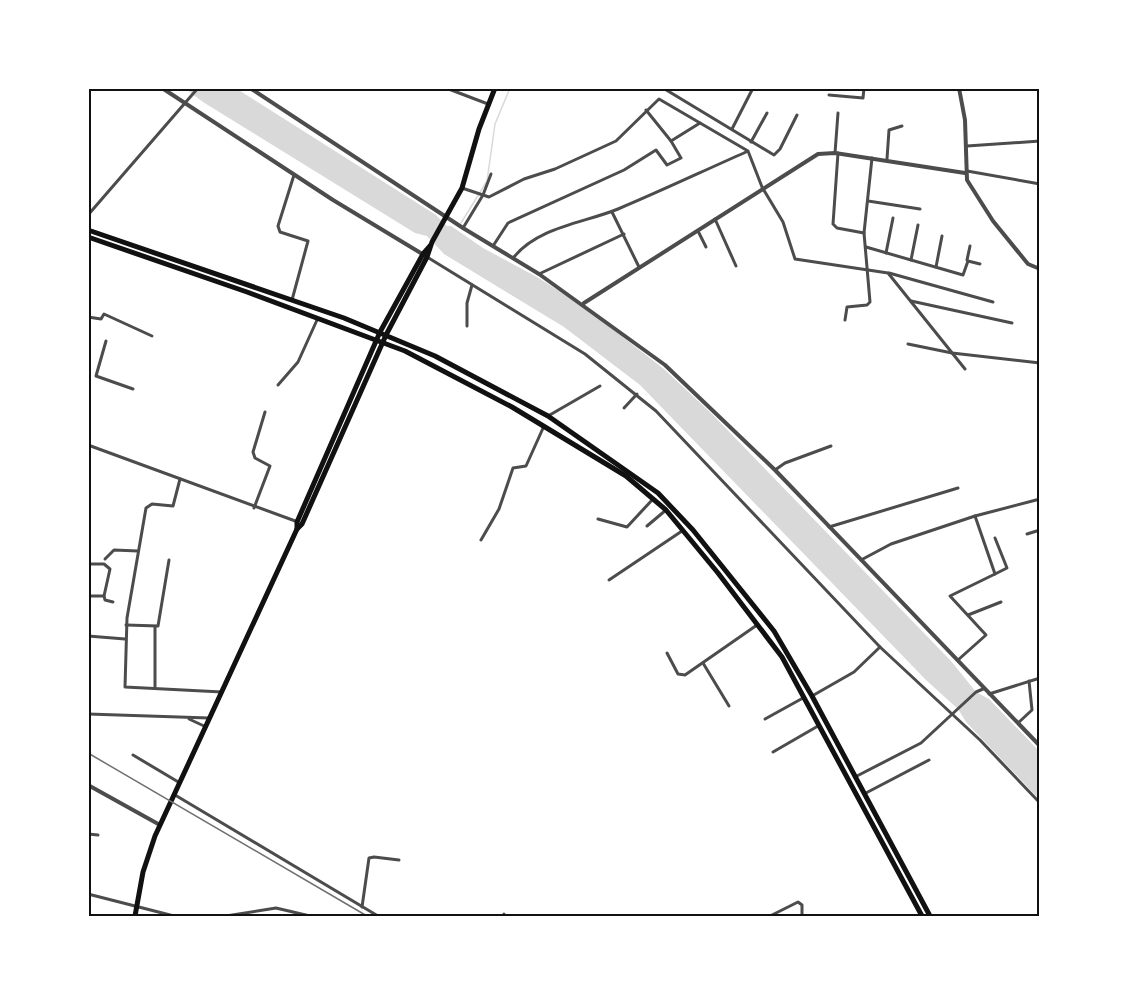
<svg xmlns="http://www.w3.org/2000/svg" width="1128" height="1005" font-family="Inter,sans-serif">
	<rect width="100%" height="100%" fill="#fff"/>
	<path fill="#d9d9d9" d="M186 89H237L436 215 447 226H451L483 248 537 277 583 306 664 369 712 414 951 661 976 692 989 699 1039 751V799L966 722 958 709 926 680 640 385 564 327 444 254 427 236 415 233 203 102Z"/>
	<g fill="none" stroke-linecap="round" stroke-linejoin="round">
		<path stroke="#d9d9d9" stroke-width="1.5" d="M461 223 487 181 495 124 510 88"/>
		<g stroke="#4c4c4c" stroke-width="3">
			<path d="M446 88 488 104"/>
			<path d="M663 88 774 155 780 149 797 115"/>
			<path d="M829 95 863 98 864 88"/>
			<path d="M732 129 753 88"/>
			<path d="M671 141 700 123"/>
			<path d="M751 142 767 113"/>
			<path d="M967 146 1040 141"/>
			<path d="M835 153 838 113"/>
			<path d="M838 153 833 224 837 228 864 233"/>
			<path d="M887 159 889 130 902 126"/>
			<path d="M967 171 1040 184"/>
			<path d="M462 188 489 197 524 179 555 169 616 141 659 99 748 151 762 187 783 222 795 259 888 273 965 369"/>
			<path d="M868 201 920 209"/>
			<path d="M612 212 639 267"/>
			<path d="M88 215 198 88"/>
			<path d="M715 219 736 266"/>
			<path d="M463 228 483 195 491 174"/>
			<path d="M698 231 706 247"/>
			<path d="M493 246 508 223 624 170 656 150 667 165 681 158 671 141 646 110"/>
			<path d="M866 247 963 275 968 261 980 264"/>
			<path d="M886 253 893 218"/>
			<path d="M427 257 585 354 656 411 880 647 980 740 1040 803"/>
			<path d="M514 257C538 227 584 223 618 209 661 191 703 171 746 152"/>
			<path d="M911 260 918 225"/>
			<path d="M967 260 970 246"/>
			<path d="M936 267 942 236"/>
			<path d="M889 273 993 302"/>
			<path d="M539 274 624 234"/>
			<path d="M292 300 308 241 280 232 278 226 294 175"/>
			<path d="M911 301 1012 323"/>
			<path d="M88 317 101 319 104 314 152 336"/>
			<path d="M845 320 847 307 867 305 870 302 864 233 872 158"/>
			<path d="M467 326V303L472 285"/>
			<path d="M106 341 96 376 133 389"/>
			<path d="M908 344 952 353 1040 363"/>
			<path d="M278 385 298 362 317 320"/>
			<path d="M624 408 637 394"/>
			<path d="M548 416 600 386"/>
			<path d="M88 445 298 522"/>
			<path d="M775 470 785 463 831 446"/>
			<path d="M180 479 173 506 152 504 146 508 127 618 125 687 222 692"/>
			<path d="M88 499 89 497"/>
			<path d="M254 508 270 466 255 458 253 452 265 412"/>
			<path d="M598 519 627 527 653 499"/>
			<path d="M647 526 666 510"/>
			<path d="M829 527 958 488"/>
			<path d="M1027 534 1040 530"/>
			<path d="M481 540 499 509 513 468 526 466 544 426"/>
			<path d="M105 559 114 550 138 551"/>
			<path d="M861 560 891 544 975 516 1040 499"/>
			<path d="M88 564H104L110 569 104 596"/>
			<path d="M995 574 1007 568 995 538"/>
			<path d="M609 580 682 531"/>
			<path d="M88 596H104L105 600 113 602"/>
			<path d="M968 615 1001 602"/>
			<path d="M126 625 158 626 169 560"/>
			<path d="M88 636 125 639"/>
			<path d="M667 653 678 674 685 675 757 625"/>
			<path d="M958 660 986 635 950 596 995 574 975 516"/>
			<path d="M703 663 729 706"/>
			<path d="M155 688V627"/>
			<path d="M989 694 1040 678"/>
			<path d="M812 696 854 672 880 647"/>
			<path d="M88 714 209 718"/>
			<path d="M189 719 204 726"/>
			<path d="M765 719 803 698"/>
			<path d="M1018 723 1032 710 1029 681"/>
			<path d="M773 752 818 726"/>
			<path d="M133 755 180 783"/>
			<path d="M855 777 921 743 976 692 983 689"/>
			<path d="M864 794 929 760"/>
			<path d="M175 795 378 916"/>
			<path d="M88 834 98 835"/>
			<path d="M88 894 174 916"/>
			<path d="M362 907 369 858 374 857 399 860"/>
			<path d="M226 916 276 908 310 916"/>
			<path d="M503 916 504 914"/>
			<path d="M770 916 798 902 802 905V916"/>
		</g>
		<g stroke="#4c4c4c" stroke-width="4">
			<path d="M162 88 333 200 424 255"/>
			<path d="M250 88 463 228 539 274 665 365 775 470 1040 746"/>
			<path d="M959 88 965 120 967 180 993 221 1028 264 1040 269"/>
			<path d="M584 303 818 154 835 153 965 173"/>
			<path d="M88 785 160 825"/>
		</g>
		<g stroke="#111" stroke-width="5">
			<path d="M88 230 344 318 435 356 548 416 658 493 693 530 774 631 812 696 930 916"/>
			<path d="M88 237 247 292 405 351 512 407 626 476 666 510 718 573 782 657 922 916"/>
			<path d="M297 529 302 524 386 335 427 257 432 242 462 188 479 129 495 88"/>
			<path d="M135 916 143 872 155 836 297 529V522L380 332 423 254 430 246"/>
		</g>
		<path stroke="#707070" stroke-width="1.5" d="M88 753 367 916"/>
	</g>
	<rect width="1128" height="1005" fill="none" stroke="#ffffff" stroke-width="180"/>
	<rect x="90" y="90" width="948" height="825" fill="none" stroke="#111" stroke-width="2"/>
</svg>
